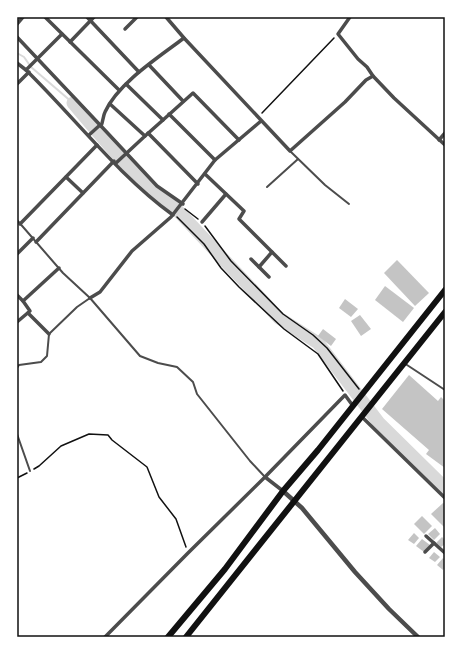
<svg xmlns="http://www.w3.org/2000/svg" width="462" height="654" font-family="'DM Sans',sans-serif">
	<rect width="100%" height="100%" fill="#fff"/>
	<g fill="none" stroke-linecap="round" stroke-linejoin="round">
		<path stroke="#d9d9d9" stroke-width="2" d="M17 53 24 57 31 67 73 103"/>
		<path stroke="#d9d9d9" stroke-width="13" d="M73 103C104 140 139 182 178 211L279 318 318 343 379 423 445 488"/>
	</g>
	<g fill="#c4c4c4">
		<path d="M397 260 429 293 415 306 384 273Z"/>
		<path d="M385 286 414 308 403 322 375 300Z"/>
		<path d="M345 299 358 309 351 317 339 308Z"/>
		<path d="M360 315 371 329 361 336 351 321Z"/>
		<path d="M323 329 336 339 331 346 318 336Z"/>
		<path d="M409 375 438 401 441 397 445 401V468L426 454 429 450 382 409Z"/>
		<path d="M443 503 445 504V528L431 514Z"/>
		<path d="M422 516 432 526 424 534 414 524Z"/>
		<path d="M435 528 440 534 434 540 428 534Z"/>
		<path d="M414 533 419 538 414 544 408 540Z"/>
		<path d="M442 537 445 540V544L441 547 436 543Z"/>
		<path d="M422 539 430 545 424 552 416 546Z"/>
		<path d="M434 552 440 557 435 562 429 558Z"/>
		<path d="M443 558 445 560V567L443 570 437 565Z"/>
	</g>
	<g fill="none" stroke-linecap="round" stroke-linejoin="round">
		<g stroke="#111" stroke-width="1.5">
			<path d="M262 113 334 38"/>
			<path d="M185 209 198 219"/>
			<path d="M177 217 204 244 221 268 239 287 284 329 318 354 343 391"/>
			<path d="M205 226 231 261 283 314 313 335 327 348 359 389"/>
			<path d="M34 469 39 466 61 446 89 434 108 435 112 440 147 467 159 497 176 519 186 547"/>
			<path d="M17 478 27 473"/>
		</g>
		<g stroke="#4c4c4c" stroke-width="2">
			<path d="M290 151 325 185 349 204"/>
			<path d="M267 187 298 159"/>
			<path d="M17 220 63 273 90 298 140 356 158 363 177 367 193 382 197 394 250 461 265 477"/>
			<path d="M404 363 445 390"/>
			<path d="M17 368 19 365 41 362 47 356 49 334 77 307 90 298"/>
			<path d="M17 434 30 471"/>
		</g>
		<g stroke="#4c4c4c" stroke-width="3.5">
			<path d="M45 17 119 90"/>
			<path d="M87 17 139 72"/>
			<path d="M166 17 184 38 290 151 345 102 366 80 373 76 394 98 445 145"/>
			<path d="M350 17 338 34 358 59 367 67 373 76"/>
			<path d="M17 24 23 17"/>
			<path d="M125 29 137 17"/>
			<path d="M62 34 26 70C74 117 119 176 173 215"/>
			<path d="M17 37 101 126"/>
			<path d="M70 42 94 17"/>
			<path d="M17 63 26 70"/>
			<path d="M149 65 183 101"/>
			<path d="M17 84 29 72"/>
			<path d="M126 84 163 120 145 136"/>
			<path d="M110 104 145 136 116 163"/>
			<path d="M169 114 215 160"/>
			<path d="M163 120 193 93 239 140"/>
			<path d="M148 133 198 184"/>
			<path d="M89 135 100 125"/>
			<path d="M439 140 445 133"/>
			<path d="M205 174 244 211 239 219 286 266"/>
			<path d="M66 177 83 193"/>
			<path d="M183 204 157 186 101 126C103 122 103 116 105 112 118 83 159 57 184 38"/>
			<path d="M202 222 226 194"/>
			<path d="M20 224 97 145"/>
			<path d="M36 242 114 161"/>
			<path d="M17 254 33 238"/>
			<path d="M251 259 269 277"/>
			<path d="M259 267 272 252"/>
			<path d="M17 295 23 301 59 268"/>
			<path d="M90 298 100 292 132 251 171 217 215 160 261 121"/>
			<path d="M28 313 49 334"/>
			<path d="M17 322 30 311 23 301"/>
			<path d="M362 417 445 498"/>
			<path d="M265 477 345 395 353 406"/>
			<path d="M426 536 445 553"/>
			<path d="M425 552 434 543"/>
			<path d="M105 637 188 553 265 477 283 491"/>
		</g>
		<path stroke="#4c4c4c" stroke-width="4.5" d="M283 491 302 508 355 572 389 609 418 637"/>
		<g stroke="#111" stroke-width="6">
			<path d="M168 637 225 569 283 491 318 450 445 290"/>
			<path d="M186 637 445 312"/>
		</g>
	</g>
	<rect width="462" height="654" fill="none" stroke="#ffffff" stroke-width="36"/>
	<rect x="18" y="18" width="426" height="618" fill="none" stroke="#111" stroke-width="1.5"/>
</svg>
